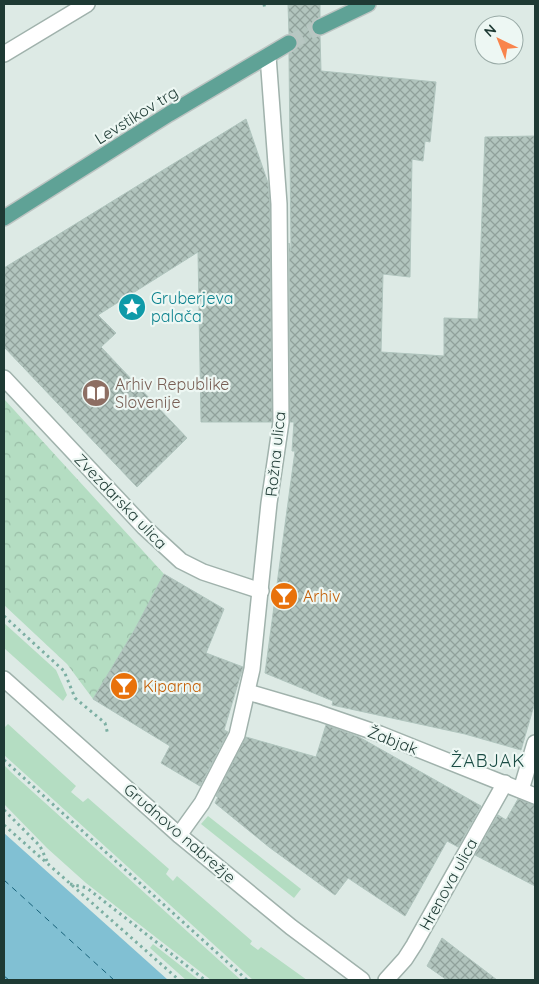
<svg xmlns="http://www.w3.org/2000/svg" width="539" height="984" font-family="Quicksand,sans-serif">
	<defs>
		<pattern id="park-crowns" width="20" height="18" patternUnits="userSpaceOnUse" patternTransform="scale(1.25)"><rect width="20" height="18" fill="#b4ddc2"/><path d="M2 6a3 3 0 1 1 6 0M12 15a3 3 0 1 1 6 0" fill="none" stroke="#9abea7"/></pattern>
		<pattern id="building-cross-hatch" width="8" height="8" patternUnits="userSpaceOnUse" patternTransform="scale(1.25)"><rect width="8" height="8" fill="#b2c5be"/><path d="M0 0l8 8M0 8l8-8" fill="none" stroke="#90a19b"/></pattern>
	</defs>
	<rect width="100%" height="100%" fill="#ddeae5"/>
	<g fill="#b4ddc2">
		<path d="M4 623 56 670 67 695 63 701 4 648Z"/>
		<path d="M8 724 76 786 71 792 83 802 88 798 169 869 166 874 173 881 177 876 252 941 250 944 258 950 261 947 307 980H253L4 755V728Z"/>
		<path d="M4 765 12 773 241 980H211L86 883 47 848 4 804Z"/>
		<path d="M208 816 301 889 294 898 201 824Z"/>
		<path d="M153 944 199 980H186L150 948Z"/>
	</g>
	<path fill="url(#park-crowns)" d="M4 399 164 574 134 631 93 699 67 664 4 605Z"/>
	<path fill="#81c0d3" d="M4 833 168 980H4Z"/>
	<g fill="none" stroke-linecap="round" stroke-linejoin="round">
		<g stroke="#166078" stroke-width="1" stroke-dasharray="6 5" stroke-linecap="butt">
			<path d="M4 880 114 980"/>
			<path d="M4 976 9 980"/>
		</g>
	</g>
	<g fill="url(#building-cross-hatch)" stroke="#afc4bd">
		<path d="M288 4H320V17L313 21 311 27 314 34 320 36 321 71 436 82 430 142 425 141 423 161 412 159 410 277 383 274 381 352 444 356V318L478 319 485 137 535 136V702L521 750 465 734 332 705 333 701 265 673 295 451H292L294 422H290L289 243 291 251 289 54 297 48 298 42 294 35 289 34Z"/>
		<path d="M246 119 268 183 270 204 272 422H201L198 252 98 315 116 333 101 347 187 438 137 487 4 347V268Z"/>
		<path d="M164 574 224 609 206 653 243 667 224 730 228 732 200 786 161 763 170 746 93 699 134 631Z"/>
		<path d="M326 725 359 737 481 806 458 847 447 841 405 916 348 878 335 895 269 847 215 803 218 797 216 796 246 737 316 757Z"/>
		<path d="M518 799 535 805V886L475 855 498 815 506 820Z"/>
		<path d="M442 938 497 980H447L427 966Z"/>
	</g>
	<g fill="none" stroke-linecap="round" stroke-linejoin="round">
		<path stroke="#b7c7c2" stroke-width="15" stroke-dasharray="15 8" stroke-linecap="butt" d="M289 43 320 27"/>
		<defs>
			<path id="lane" d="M521 790 535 743"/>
			<g id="street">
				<path d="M4 54 87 4"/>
				<path d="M4 378 144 527 181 561 203 572 261 591"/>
				<path d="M4 679 179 835 291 927 362 980"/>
				<path d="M248 692 319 713 380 734 535 796"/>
				<path d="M179 835 202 803 237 735 252 669 269 503 281 422 279 204 268 56"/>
				<path d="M386 980 405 959 414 945 505 783"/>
			</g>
			<g id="primary">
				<path d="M320 27 368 4"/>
				<path d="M4 218 169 114 289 43"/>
			</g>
		</defs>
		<use href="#lane" stroke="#a0b2ac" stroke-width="18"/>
		<use href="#street" stroke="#a0b2ac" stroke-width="18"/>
		<use href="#primary" stroke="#bcc4c2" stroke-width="18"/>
		<g stroke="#7cafa3" stroke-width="3" stroke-dasharray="2.5 4" stroke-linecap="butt">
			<path d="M264 4 265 10"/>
			<path d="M4 616 64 671 75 698 105 723 108 735"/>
			<path d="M4 760 247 980"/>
			<path d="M4 810 40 846 47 861"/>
			<path d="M4 825 179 980"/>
			<path d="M70 884 87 888 205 980"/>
		</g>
		<use href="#lane" stroke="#fff" stroke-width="15"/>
		<use href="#street" stroke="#fff" stroke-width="15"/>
		<use href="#primary" stroke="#5fa296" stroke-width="15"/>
	</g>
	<defs>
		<symbol id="sight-disc" viewBox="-11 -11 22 22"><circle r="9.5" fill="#0f9aa8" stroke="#edf7f3"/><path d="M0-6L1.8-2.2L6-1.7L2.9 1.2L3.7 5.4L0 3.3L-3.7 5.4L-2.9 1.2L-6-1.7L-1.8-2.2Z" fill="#fff"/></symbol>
		<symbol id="library-disc" viewBox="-11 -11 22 22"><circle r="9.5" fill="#8d6e63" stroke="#edf7f3"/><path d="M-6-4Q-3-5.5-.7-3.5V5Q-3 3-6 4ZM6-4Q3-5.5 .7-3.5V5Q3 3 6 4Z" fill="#fff"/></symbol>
		<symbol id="bar-disc" viewBox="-11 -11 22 22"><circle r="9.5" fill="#e8710a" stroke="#edf7f3"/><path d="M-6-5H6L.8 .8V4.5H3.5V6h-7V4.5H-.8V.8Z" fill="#fff"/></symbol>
	</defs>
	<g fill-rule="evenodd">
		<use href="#sight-disc" x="116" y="291" width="32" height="32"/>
		<use href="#library-disc" x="80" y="377" width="32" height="32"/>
		<use href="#bar-disc" x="268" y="580" width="32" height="32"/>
		<use href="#bar-disc" x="108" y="670" width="32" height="32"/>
	</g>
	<g text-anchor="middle" stroke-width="4.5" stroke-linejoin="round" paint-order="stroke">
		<g font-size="16" fill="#1e3a34" stroke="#edf7f3">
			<text transform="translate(136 115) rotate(-32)" y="6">Levstikov trg</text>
			<text transform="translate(275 454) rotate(-84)" y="6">Rožna ulica</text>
			<text transform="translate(121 501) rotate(46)" y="6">Zvezdarska ulica</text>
			<text transform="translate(393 740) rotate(21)" y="6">Žabjak</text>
			<text transform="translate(180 833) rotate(41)" y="6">Grudnovo nabrežje</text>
			<text transform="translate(448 884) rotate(-61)" y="6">Hrenova ulica</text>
		</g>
		<g font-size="16" fill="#0d838f" stroke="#edf7f3" text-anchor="start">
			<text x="151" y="304">Gruberjeva<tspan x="151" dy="18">palača</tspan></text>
		</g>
		<g font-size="16" fill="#785e54" stroke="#edf7f3" text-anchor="start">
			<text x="115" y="390">Arhiv Republike<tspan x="115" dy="18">Slovenije</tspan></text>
		</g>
		<g font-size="16" fill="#c56008" stroke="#edf7f3" text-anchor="start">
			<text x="303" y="602">Arhiv</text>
			<text x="143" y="692">Kiparna</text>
		</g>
		<g font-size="18" letter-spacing="1" fill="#1a4c44" stroke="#edf7f3">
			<text x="488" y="767">ŽABJAK</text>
		</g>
	</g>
	<rect width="539" height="984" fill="none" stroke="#1e3a34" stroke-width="10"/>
	<g transform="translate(499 40) rotate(317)"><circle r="24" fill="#edf7f3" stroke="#9aaba7"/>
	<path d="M0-4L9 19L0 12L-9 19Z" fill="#f9844c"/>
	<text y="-8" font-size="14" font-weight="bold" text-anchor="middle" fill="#1e3a34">N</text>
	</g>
</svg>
